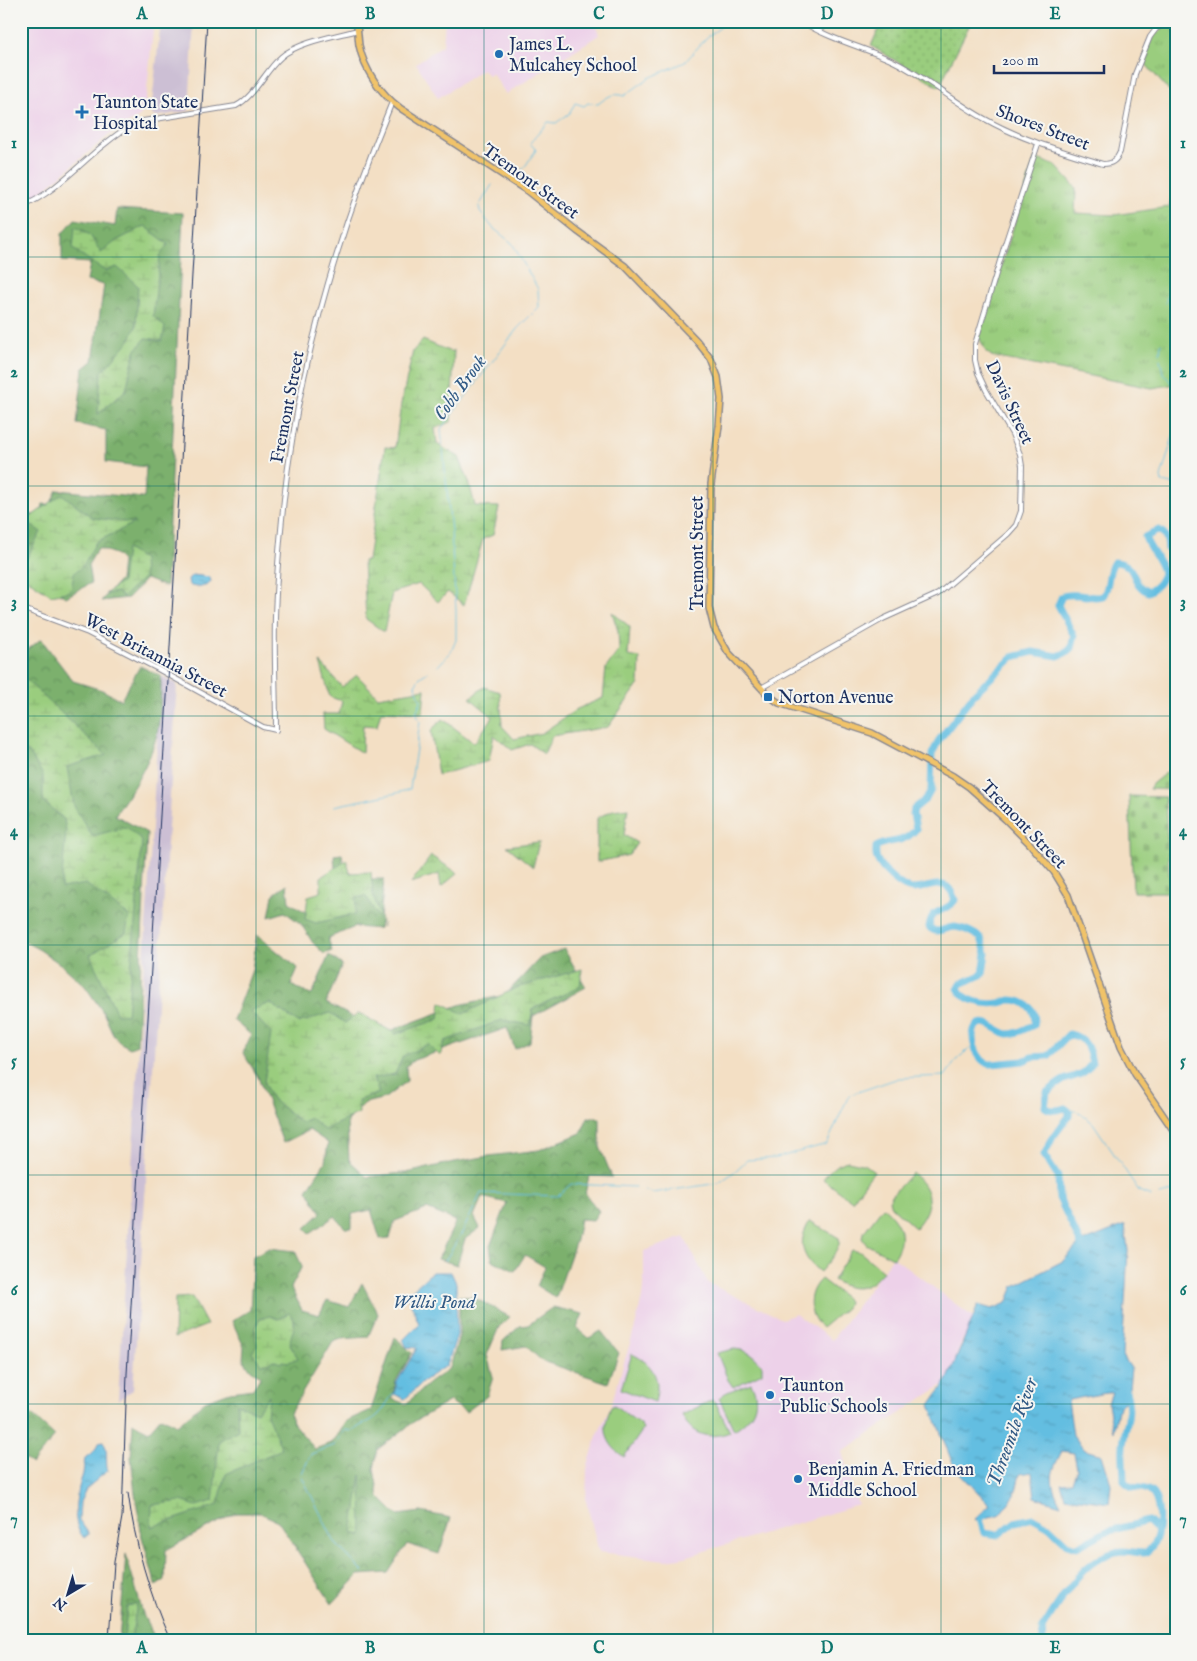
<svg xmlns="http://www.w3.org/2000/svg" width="1197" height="1661" font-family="'IM FELL English',serif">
	<defs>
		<pattern id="grass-tufts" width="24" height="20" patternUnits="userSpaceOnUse" patternTransform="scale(1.25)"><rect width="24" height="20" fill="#9acd7e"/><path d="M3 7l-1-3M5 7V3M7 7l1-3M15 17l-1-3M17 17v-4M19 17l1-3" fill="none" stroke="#84b06f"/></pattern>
		<pattern id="forest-crowns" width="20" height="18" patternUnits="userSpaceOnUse" patternTransform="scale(1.25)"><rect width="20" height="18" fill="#7bb06d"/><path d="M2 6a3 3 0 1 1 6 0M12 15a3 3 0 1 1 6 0" fill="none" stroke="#64905d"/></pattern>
		<pattern id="wetland-marsh" width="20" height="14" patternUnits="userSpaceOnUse" patternTransform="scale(1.25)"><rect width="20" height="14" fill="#9acd7e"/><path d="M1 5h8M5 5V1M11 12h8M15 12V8" fill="none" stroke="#84b06f"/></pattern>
		<pattern id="cemetery-stones" width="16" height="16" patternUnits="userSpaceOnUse" patternTransform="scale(1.25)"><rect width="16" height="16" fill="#9acd7e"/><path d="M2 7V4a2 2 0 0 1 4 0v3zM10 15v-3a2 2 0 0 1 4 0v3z" fill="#84b06f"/></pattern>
		<pattern id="park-dots" width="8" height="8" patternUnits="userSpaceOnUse" patternTransform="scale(1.25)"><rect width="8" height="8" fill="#9acd7e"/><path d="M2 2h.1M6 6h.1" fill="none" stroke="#84b06f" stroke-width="1.8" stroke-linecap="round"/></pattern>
		<pattern id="water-ripples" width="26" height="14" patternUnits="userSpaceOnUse" patternTransform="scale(1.25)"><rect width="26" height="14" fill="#63bee1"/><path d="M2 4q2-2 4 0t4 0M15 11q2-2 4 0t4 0" fill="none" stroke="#519bba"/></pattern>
	</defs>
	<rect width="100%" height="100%" fill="#f6f6f2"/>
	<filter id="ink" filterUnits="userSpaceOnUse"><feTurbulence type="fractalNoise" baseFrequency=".02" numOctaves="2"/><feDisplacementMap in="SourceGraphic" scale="10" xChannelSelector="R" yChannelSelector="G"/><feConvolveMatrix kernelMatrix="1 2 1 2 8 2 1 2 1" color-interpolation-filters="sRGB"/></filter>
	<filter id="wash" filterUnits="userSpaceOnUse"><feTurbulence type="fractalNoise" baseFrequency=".0096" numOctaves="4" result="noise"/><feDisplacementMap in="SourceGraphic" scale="20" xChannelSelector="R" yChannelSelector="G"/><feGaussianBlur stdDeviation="1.12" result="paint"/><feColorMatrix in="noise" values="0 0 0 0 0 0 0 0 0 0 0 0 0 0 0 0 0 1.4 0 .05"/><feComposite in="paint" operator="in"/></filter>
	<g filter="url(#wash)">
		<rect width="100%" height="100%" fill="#f3dfc4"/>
		<g fill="#edd1e9">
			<path d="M21 21H154L145 108 142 113 138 118 115 130 36 196 21 204Z"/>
			<path d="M445 21H595L599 35 506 94 492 73 488 76 483 69 438 98 416 63 443 45Z"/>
			<path d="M684 1237 708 1283 782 1319 796 1314 832 1340 893 1257 973 1317 969 1331 962 1341 947 1382 842 1452 858 1505 685 1557 666 1560 599 1552 586 1501 587 1469 597 1436 610 1408 635 1327 642 1297 644 1276V1251Z"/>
		</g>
		<g fill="#ccbfd4">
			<path d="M161 21H194L189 111 154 117 151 112Z"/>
			<path d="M161 676 177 684 133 1390 118 1400Z"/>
		</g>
		<g fill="url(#grass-tufts)" stroke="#5a7e6e">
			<path d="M1173 21H1176V99L1143 61C1150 38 1153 34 1173 21Z"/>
			<path d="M1035 158 1056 166 1076 188 1075 213 1114 215 1169 207 1176 180V384L1152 388 993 357 986 352 979 337Z"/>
		</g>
		<g fill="url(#forest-crowns)" stroke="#4b7066">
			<path d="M117 209 183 213 166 587 146 579 128 598 101 601 120 580 122 561 115 554 98 548 88 565 91 583 66 597 21 573V551L30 515 41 514 43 504 50 505 57 490 144 498 146 467 106 462V430L77 424 83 369 93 361 104 285 87 281 90 263 62 261V234L75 219 115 226Z"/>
			<path d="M41 639 73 681 102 690 121 700 140 666 161 676C161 691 161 707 159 722 155 756 134 787 115 815L147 833 137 1045 130 1048 119 1042 113 1034 103 1012 85 986 63 966 40 950 21 940V655Z"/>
			<path d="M342 854 345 873 352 879H384L379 929 355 927 328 938 332 951 324 954 313 943 301 924 285 912 269 917 273 895 287 884 289 902 312 916 335 871 334 855Z"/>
			<path d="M257 935 298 968 291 985 312 995 329 955 342 965 326 1003 384 1033 459 1005 505 995 540 958 564 949 586 987 533 1016 530 1042 515 1049 507 1028 414 1060 406 1066 407 1081 385 1098 365 1103 347 1121 349 1160 367 1177 411 1172 449 1163 489 1156 539 1150 581 1133 588 1117 600 1118V1147L612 1177 589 1176 585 1194 599 1211 593 1220 580 1219 576 1240 556 1298 537 1286 545 1267 525 1255 515 1271 492 1260 490 1246 507 1203 482 1197 474 1216 480 1228 465 1239 457 1265 438 1259 456 1221 427 1209 395 1221 390 1238 380 1239 371 1210 352 1214V1228H345L335 1216 310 1233 305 1228 321 1213 307 1190 325 1162 328 1143 309 1130 283 1143 258 1077 243 1053 251 1035 233 1020 252 970Z"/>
			<path d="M269 1248 295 1251 302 1266 291 1288 302 1310 319 1315 327 1300 349 1307 362 1283 378 1314 368 1337 341 1339 333 1342 290 1413 292 1422 315 1449 333 1442 346 1421 371 1410 395 1337 412 1353 396 1381 392 1399 406 1404 429 1383 450 1368 459 1336V1296L473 1297 510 1317 499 1327 487 1355 493 1377 487 1396 466 1412 450 1401 415 1421 378 1449 374 1469 379 1497 397 1515 421 1512 451 1518 439 1554 407 1544 388 1573 359 1575 332 1604 278 1521 260 1513H236L166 1550 165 1580 156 1586 142 1537 135 1494 131 1457 133 1423 149 1431 161 1417 177 1425 205 1401 230 1392 253 1389 261 1376 251 1370 243 1359 244 1347 232 1321 250 1310 253 1256Z"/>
			<path d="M553 1307 583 1314 577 1328 589 1338 601 1331 619 1353 608 1383 542 1361 526 1346 502 1350 503 1341 520 1326 528 1325Z"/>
			<path d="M21 1410 33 1416 55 1436 32 1464 21 1457Z"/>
			<path d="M126 1554 144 1617 156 1640H119Z"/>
		</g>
		<g fill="url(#wetland-marsh)" stroke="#5a7e6e">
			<path d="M145 226 168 244 160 256 153 316 165 327 162 341 146 338 135 351 126 390 98 414 101 373 128 342 136 327 138 286 117 267 105 271 73 249 75 227 90 235 101 253 116 241Z"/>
			<path d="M423 340 451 352 454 350 451 422 435 428 437 444 459 457 469 482 475 506 499 507 493 535 483 539 464 605 448 592 438 602 419 584 392 593 384 632 366 619 363 561 368 560 385 447 395 448 401 404 413 351Z"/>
			<path d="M62 494 93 518 134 523 96 542 83 566 74 573 71 591 51 595 21 575V569L41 532 25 521Z"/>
			<path d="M126 549 143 559 144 577 123 597 117 592 105 594 122 582Z"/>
			<path d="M612 612 630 627 628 656 640 658 639 684 608 727 552 736 544 754 530 744 512 750 494 735 489 761 438 775 431 730 443 719 474 743 493 717 470 698 484 687 500 692 502 726 514 739 542 733 577 709 603 698 606 668 619 650 618 631Z"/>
			<path d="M320 662 342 687 357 675 378 697 425 689 423 713 381 711 377 726 363 725 362 753 324 729 323 714H339L342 701 330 697Z"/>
			<path d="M21 675 106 755 67 767 74 806 92 836 127 827 142 841 127 1015 117 1014 90 955 126 933 129 916 86 884 61 888 66 831 64 819 43 801V775L30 754 21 747Z"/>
			<path d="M628 808 624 835 637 843 629 855 597 862V818L613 810Z"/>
			<path d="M539 842 533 867 507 846Z"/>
			<path d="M431 856 458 873 441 887 439 874 411 883Z"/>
			<path d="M347 860 350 873 371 872 373 894 383 927 366 896 356 898 355 914 316 923 305 919 308 896 321 892V877Z"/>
			<path d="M582 969 580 987 533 1008 530 1025 502 1020 445 1041 440 1056 428 1044 403 1056 395 1074 373 1078 379 1093 358 1100 359 1113 324 1130 311 1118 301 1122 272 1099 264 1083 271 1033 250 1011 270 1003 298 1023 330 1013 345 1023 359 1013 396 1034 439 1019 441 1002 463 1014 516 988Z"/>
			<path d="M192 1297 207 1325 174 1338 175 1298Z"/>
			<path d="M289 1313C302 1326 287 1333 291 1347 293 1351 296 1354 298 1358L289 1362 282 1361 281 1363 272 1360 270 1363 261 1364 252 1352 257 1345C254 1335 255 1329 259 1319L270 1316 278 1319Z"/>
			<path d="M269 1395 267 1415 282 1449 226 1474 218 1505 151 1527 152 1505 181 1501 196 1506 213 1501 219 1441 238 1430 237 1404 257 1412Z"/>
			<path d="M361 1475 362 1535 352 1533Z"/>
			<path d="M137 1603 131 1640H124L127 1607Z"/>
		</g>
		<g fill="url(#cemetery-stones)" stroke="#5a7e6e">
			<path d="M1176 760V790L1149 789 1152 784 1168 771Z"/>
			<path d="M1129 796 1165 797 1170 888 1166 892H1133Z"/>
		</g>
		<path fill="url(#park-dots)" stroke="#5a7e6e" d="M882 21H970L971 22 939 87 871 46Z"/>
		<g fill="#9acd7e" stroke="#5a7e6e">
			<path d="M848 1161 866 1165 874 1171 852 1201 823 1179C831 1169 835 1164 848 1161Z"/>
			<path d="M912 1173C933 1190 933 1208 915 1228L891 1206 889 1201 892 1195Z"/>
			<path d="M883 1207C900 1222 907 1237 893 1258L866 1244 862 1238 863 1233Z"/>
			<path d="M810 1221 839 1238C842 1249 827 1263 820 1272 801 1257 797 1241 810 1221Z"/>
			<path d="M852 1250 860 1252 883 1271C869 1290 853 1293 833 1280Z"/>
			<path d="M821 1279 846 1298 848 1303 846 1308 822 1328C807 1314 806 1293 821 1279Z"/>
			<path d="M734 1349C747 1350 754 1355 762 1365V1373L733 1387 728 1380 717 1353Z"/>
			<path d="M632 1354C654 1364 661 1379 655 1402L621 1389Z"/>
			<path d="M751 1383C762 1403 752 1419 734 1430L719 1398C726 1390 741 1388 751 1383Z"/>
			<path d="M712 1400 716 1403 730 1432C710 1440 691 1436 682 1415Z"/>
			<path d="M614 1405 640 1424 643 1428 642 1431 624 1457C604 1443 602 1428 611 1407Z"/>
		</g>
		<g fill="url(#water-ripples)" stroke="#3f76a0">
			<path d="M192 575 210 577 211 582C206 588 195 588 189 585L188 579Z"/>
			<path d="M1125 1225 1128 1251 1122 1355 1131 1368 1128 1399 1119 1406 1113 1432 1108 1403 1112 1392 1068 1400 1073 1435 1085 1450 1102 1455 1111 1484 1109 1503 1065 1497 1061 1483 1072 1482 1077 1469 1074 1453 1062 1451C1049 1476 1049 1480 1061 1505L1035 1497 1032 1472 1020 1474 1015 1495 999 1515 974 1520 990 1505 954 1467 930 1405 948 1379 978 1305 992 1309 1007 1303 1014 1286 1063 1261 1080 1243Z"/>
			<path d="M432 1272H451L456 1283 457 1335 447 1365 426 1379 405 1399 394 1394 397 1382 417 1348 407 1347 403 1340 419 1324 410 1301V1292Z"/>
			<path d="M103 1441 106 1448 107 1471 86 1489 80 1502 79 1520 89 1534 84 1538C69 1522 77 1492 83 1474 84 1469 84 1463 85 1458L94 1451 100 1442Z"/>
		</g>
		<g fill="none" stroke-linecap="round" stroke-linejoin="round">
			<g stroke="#63bee1" stroke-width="1">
				<path d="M507 174H516L524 168 536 150 530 143 548 122 556 123 570 113 575 103 584 106 588 103 598 104C607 97 613 92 624 96L649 78 685 62 707 37 729 21"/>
				<path d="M1174 266 1176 259"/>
				<path d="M1169 288 1173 271"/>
				<path d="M1166 303 1168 291"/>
				<path d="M1160 354 1161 343"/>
				<path d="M1160 359 1163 373 1174 386 1176 392"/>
				<path d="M1176 427 1161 477 1162 482 1176 485"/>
				<path d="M438 666 451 652 456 640V610L451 531 441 429 517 329 539 307 538 289 512 243 493 228 480 212 479 206 492 185"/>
				<path d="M334 806 397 793 410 789 420 722 416 712 421 701 415 685 420 677 428 672"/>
				<path d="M1069 1111H1077L1093 1123 1139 1191 1151 1196"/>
				<path d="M645 1190 652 1193 719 1183 734 1172 747 1160 776 1158 827 1144 849 1095 899 1078 945 1076 958 1058 975 1045"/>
				<path d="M1160 1195 1176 1191"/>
				<path d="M445 1261 463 1231 481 1193 558 1196 571 1184 635 1187"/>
				<path d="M363 1572 335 1543 301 1475 311 1454 335 1445 345 1430 352 1431C361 1424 372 1422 380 1413 386 1407 388 1399 394 1393"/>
			</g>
			<g stroke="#63bee1" stroke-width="7">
				<path d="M1084 1251 1059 1198 1058 1177 1044 1155 1053 1137 1069 1116V1111L1065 1108C1057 1110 1052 1112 1045 1107L1047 1092C1052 1089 1058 1083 1064 1080 1079 1074 1082 1077 1092 1063 1089 1047 1086 1038 1069 1034L1048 1056 1032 1057 1023 1061 992 1064C976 1065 966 1030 979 1024 989 1020 999 1033 1008 1034 1018 1034 1026 1028 1034 1025 1038 1010 1025 1000 1011 1000 1007 1000 1003 1003 999 1003 987 1005 963 1002 958 988L960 984 983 974 986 953 981 938C973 933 965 928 955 927 945 927 938 936 929 927 932 905 945 915 955 900 947 873 930 890 912 889 901 888 881 869 877 859 875 855 876 851 876 847 890 838 902 846 916 829L913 814 914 809 926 799 931 790 932 754 939 740 975 693 1013 657 1033 652 1058 656 1065 653 1071 648 1074 636 1058 605 1062 596C1079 591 1089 600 1103 596 1111 585 1106 574 1114 562 1139 563 1129 584 1148 592 1179 574 1153 559 1145 537L1159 530C1167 534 1168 542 1168 550L1176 557"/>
				<path d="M986 1514 980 1519 984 1533 998 1535 1015 1522 1033 1518 1048 1526 1067 1544 1077 1547 1105 1532 1148 1521 1157 1530"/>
				<path d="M1043 1640 1042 1629C1061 1600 1083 1555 1122 1551 1129 1551 1138 1553 1145 1553 1149 1550 1154 1546 1155 1541 1160 1529 1162 1497 1148 1490 1138 1485 1134 1492 1124 1481 1124 1470 1122 1457 1123 1446 1125 1423 1133 1415 1126 1391"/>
			</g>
		</g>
	</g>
	<g filter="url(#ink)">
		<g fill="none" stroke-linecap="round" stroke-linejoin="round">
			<defs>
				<g id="minor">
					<path d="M801 21C830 40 864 47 895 62 927 78 954 102 985 119 1022 140 1062 151 1103 164 1112 164 1116 161 1120 152L1135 74 1150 37 1156 29 1167 21"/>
					<path d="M21 207C51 195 76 168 101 147 114 137 126 126 143 121L236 106C255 96 265 71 281 57 298 42 336 36 358 30"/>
					<path d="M21 608 88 633 156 668 263 727 276 730C276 693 274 654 275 617 276 578 280 538 284 499 299 364 340 228 392 102"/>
					<path d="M761 688 883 619 938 594 1008 534 1016 525 1021 511 1022 466 1020 454 1012 434 986 390 978 373 975 360V344L1005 244 1038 144"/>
				</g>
				<path id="major" d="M356 21C358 29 358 37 359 45 364 70 381 94 400 108L527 191 577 231 625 266 696 340 711 359 718 377 721 399 719 426 711 484 709 608 714 628 728 652 767 694 779 703 872 733 953 776 969 787 1005 819 1029 843 1054 872 1068 895 1121 1047 1135 1074 1176 1134"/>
			</defs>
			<use href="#minor" stroke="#878791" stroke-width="6"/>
			<use href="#major" stroke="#878791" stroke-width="8"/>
			<use href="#minor" stroke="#fff" stroke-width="4"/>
			<use href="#major" stroke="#f1c369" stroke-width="5"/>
			<g stroke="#1b2f5e" stroke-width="1">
				<path d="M128 1493C135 1544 149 1593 170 1640"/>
				<path d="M109 1640 114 1562 122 1517 127 1374 207 21"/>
			</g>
		</g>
	</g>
	<path fill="none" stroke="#0f766e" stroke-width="1" stroke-opacity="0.55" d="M256 21V1640M484 21V1640M713 21V1640M941 21V1640M21 257H1176M21 486H1176M21 716H1176M21 945H1176M21 1175H1176M21 1404H1176"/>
	<g fill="#1f6fb2" stroke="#f6f6f2" stroke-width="2">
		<circle cx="499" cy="54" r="5"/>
		<path d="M79.5 104.5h5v5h5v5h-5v5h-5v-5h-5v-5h5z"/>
		<rect x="763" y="692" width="10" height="10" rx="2.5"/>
		<circle cx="770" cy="1395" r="5"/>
		<circle cx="798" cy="1479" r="5"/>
	</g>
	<g text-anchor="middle" stroke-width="4" stroke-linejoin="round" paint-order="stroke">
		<g font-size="18" fill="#1b2f5e" stroke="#f6f6f2" text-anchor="start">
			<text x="509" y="50">James L.<tspan x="509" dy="21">Mulcahey School</tspan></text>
			<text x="93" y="108">Taunton State<tspan x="93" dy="21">Hospital</tspan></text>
			<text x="778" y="703">Norton Avenue</text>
			<text x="780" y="1391">Taunton<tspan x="780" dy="21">Public Schools</tspan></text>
			<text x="808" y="1475">Benjamin A. Friedman<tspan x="808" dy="21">Middle School</tspan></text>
		</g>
		<g font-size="18" fill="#1b2f5e" stroke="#f6f6f2">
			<text transform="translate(1043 127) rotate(21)" y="6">Shores Street</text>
			<text transform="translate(531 181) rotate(36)" y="6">Tremont Street</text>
			<text transform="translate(1010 402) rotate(65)" y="6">Davis Street</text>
			<text transform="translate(287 407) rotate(-79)" y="6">Fremont Street</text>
			<text transform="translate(697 553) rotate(-90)" y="6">Tremont Street</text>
			<text transform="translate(156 655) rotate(28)" y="6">West Britannia Street</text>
			<text transform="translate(1024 824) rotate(46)" y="6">Tremont Street</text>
		</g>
		<g font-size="19" font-style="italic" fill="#315a85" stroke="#f6f6f2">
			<text transform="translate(459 387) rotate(-54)" y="7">Cobb Brook</text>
			<text x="434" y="1308">Willis Pond</text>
			<text transform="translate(1011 1432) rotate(-70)" y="7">Threemile River</text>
		</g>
	</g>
	<rect width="1197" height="1661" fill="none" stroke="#f6f6f2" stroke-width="55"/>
	<g transform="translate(68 1594) rotate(218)" stroke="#f6f6f2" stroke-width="4" paint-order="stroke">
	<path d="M0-4L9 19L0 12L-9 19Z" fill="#1b2f5e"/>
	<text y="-8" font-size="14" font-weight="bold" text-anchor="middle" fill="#1b2f5e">N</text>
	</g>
	<path d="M994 65v8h110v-8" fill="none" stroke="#1b2f5e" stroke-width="2.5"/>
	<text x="1002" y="65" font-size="15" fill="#1b2f5e" stroke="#f6f6f2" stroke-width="4" paint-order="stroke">200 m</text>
	<rect x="28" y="28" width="1142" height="1606" fill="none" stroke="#0f766e" stroke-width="2"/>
	<g font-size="16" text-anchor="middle" font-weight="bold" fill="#0f766e">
		<text x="142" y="19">A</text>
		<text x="370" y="19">B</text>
		<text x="599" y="19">C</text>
		<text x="827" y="19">D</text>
		<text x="1055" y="19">E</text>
		<text x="14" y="148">1</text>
		<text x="1183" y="148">1</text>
		<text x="14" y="377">2</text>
		<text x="1183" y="377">2</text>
		<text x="14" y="607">3</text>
		<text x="1183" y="607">3</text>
		<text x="14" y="836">4</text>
		<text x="1183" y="836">4</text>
		<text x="14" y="1066">5</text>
		<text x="1183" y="1066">5</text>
		<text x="14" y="1295">6</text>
		<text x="1183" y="1295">6</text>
		<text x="14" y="1524">7</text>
		<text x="1183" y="1524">7</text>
		<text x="142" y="1653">A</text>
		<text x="370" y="1653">B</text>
		<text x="599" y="1653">C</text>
		<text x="827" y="1653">D</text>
		<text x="1055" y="1653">E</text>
	</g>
</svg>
